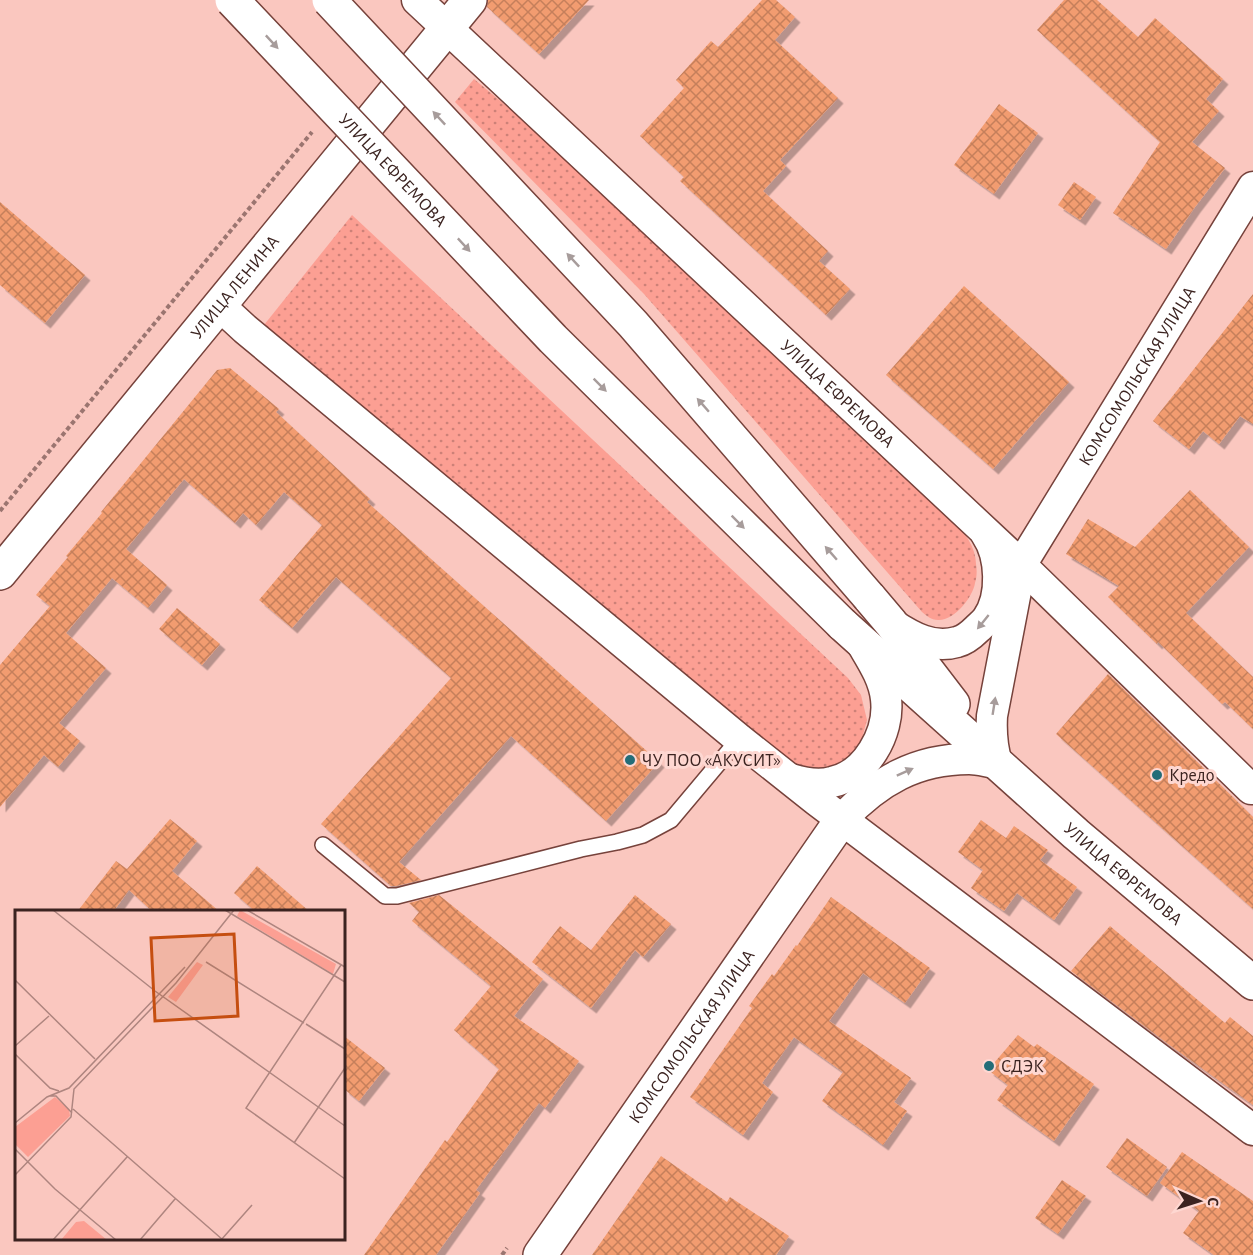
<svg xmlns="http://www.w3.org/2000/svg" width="1253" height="1255" font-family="'Alegreya Sans',sans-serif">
	<defs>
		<pattern id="grass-dots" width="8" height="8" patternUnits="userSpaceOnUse" patternTransform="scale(1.5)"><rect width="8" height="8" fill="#fc9f93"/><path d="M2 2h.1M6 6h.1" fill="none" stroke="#cd8178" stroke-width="1.8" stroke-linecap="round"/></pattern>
		<pattern id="building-cross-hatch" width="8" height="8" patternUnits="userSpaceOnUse" patternTransform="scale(1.5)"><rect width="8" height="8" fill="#f29c6f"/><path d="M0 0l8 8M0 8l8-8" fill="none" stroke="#c57f5b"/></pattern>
		<filter id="shadow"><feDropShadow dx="5.5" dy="5.5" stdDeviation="0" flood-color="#0004"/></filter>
	</defs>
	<rect width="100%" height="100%" fill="#fac7bf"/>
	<g fill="url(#grass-dots)">
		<path d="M474 79 510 109 953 519C964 532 976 547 976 564 977 570 977 577 975 583 973 597 954 621 938 620 931 620 927 616 922 612L644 294 455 102Z"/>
		<path d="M352 215 848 678 861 695 867 720 861 742 845 761 825 769 799 765 782 755 264 325Z"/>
	</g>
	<g fill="url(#building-cross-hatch)" filter="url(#shadow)">
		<path d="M488 0H589L539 54 487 7Z"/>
		<path d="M762 0H776L795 17 775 40 838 98 780 160 786 166 763 191 828 251 819 261 850 289 826 315 680 181 684 177 640 136 684 88 676 80 711 41 718 47Z"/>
		<path d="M1064 0H1097L1138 37 1155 18 1223 79 1206 99 1219 111 1192 142 1225 168 1195 207 1166 249 1113 213 1160 142 1037 30Z"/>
		<path d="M999 104 1038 133 994 194 954 165Z"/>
		<path d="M1074 182 1096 197 1080 220 1058 205Z"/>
		<path d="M0 202 85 275 45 323 0 285Z"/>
		<path d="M964 286 1069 382 993 469 886 375Z"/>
		<path d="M1253 294V424L1240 416 1219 444 1203 431 1189 449 1153 421Z"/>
		<path d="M230 368 279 409 276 412 370 499 367 502 659 762 606 821 511 736 399 862 421 880 396 886H391L321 824 451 678 336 577 292 628 259 600 322 525 284 492 256 525 243 513 235 523 184 479 126 549 167 585 148 608 112 578 66 633 106 668 59 723 80 741 58 767 44 755 0 807V665L50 606 36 595 68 557 66 556 102 513 101 512 217 370Z"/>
		<path d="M1190 490 1249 547 1186 613 1253 677V729L1225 702 1222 704 1158 642 1157 644 1108 597 1119 586 1066 554 1088 519 1135 547Z"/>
		<path d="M177 608 220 644 202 665 159 629Z"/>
		<path d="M1108 674 1253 817V909L1056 734Z"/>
		<path d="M170 819 197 841 172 871 220 912H153L129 890 113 912H77L116 861 127 869Z"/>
		<path d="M981 820 1006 838 1014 826 1048 850 1040 860 1077 887 1054 920 1017 893 1004 911 971 888 983 870 958 852Z"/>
		<path d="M257 866 310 912H256L234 893Z"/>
		<path d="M439 895 543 979 514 1016 579 1061 545 1108 539 1103 476 1190 480 1193 436 1255H364L445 1140 447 1142 499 1069 454 1030 491 986 412 921 419 912 409 903Z"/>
		<path d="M635 895 671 924 643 957 635 950 591 1008 532 962 560 926 591 950Z"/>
		<path d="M831 897 930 968 905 1003 863 973 829 1021 911 1078 894 1102 907 1111 883 1145 822 1101 843 1072 794 1037 762 1083 773 1092 743 1135 690 1097 752 1008 749 1006 772 974 774 976 796 945 797 946Z"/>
		<path d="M1110 926 1225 1023 1230 1017 1253 1036V1105L1171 1046 1071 971Z"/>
		<path d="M1018 1035 1034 1047 1037 1044 1094 1084 1054 1141 997 1100 1008 1085 988 1070Z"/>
		<path d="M344 1036 385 1068 359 1101 344 1089Z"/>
		<path d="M1127 1138 1167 1167 1147 1196 1106 1167Z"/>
		<path d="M1182 1152 1253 1201V1255H1214L1183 1233 1199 1211 1160 1183Z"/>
		<path d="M661 1156 727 1202 730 1197 789 1236 776 1255H592Z"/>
		<path d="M1062 1180 1086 1196 1058 1234 1035 1218Z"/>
	</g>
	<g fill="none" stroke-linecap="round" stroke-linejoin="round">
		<defs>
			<path id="service" d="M323 845 385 896H397L581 849 617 842 643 835 671 820 739 739"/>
			<g id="minor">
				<path id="s1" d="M417 0 1021 565 1251 789"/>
				<path d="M219 305 245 329 739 739 816 800 1253 1130"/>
				<path d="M892 624C912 637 933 649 957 642 965 640 972 634 977 629 980 626 984 623 987 619 1003 596 1001 556 986 534"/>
				<path d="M791 779C804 783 818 786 832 782 866 775 890 733 886 699 884 679 872 661 862 644"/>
				<path id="s2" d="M842 819C878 781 916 759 969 759 978 759 988 762 997 763 992 747 991 734 992 716L1021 565 1253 187"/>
			</g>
			<g id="tertiary">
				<path id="s3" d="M0 573 470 0"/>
				<path id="s4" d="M540 1255 842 819"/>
			</g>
			<g id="primary">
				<path d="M869 597 891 623 953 704"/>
				<path id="s5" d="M842 624 1076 834 1253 983"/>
			</g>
		</defs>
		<use href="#service" stroke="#76423b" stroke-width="18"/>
		<use href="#minor" stroke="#76423b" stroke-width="33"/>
		<use href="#tertiary" stroke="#76423b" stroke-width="36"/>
		<use href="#primary" stroke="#76423b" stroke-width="36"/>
		<g stroke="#9b7570" stroke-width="4" stroke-dasharray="4.5 3" stroke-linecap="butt">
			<path d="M0 511 312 132"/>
			<path d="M502 1255 507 1248"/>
		</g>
		<use href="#service" stroke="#fff" stroke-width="15"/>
		<use href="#minor" stroke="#fff" stroke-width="30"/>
		<use href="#tertiary" stroke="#fff" stroke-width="33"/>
		<use href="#primary" stroke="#fff" stroke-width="33"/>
		<defs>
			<g id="primary-bridge">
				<path id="s6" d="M232 0 553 339 842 624"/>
				<path d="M329 0 633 324 869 597"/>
			</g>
		</defs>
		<use href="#primary-bridge" stroke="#76423b" stroke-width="36" stroke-linecap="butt"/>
		<use href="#primary-bridge" stroke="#fff" stroke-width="33"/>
	</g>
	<defs><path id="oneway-solid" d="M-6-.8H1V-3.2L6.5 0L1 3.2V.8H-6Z" transform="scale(1.5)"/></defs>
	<g fill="#a79c9b">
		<use href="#oneway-solid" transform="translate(272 42) rotate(47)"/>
		<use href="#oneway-solid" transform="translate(439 118) rotate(-133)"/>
		<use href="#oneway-solid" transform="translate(464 245) rotate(47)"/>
		<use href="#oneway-solid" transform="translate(573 260) rotate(-133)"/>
		<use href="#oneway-solid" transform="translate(600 385) rotate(45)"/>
		<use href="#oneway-solid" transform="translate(703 405) rotate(-131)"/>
		<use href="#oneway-solid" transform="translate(738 522) rotate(45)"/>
		<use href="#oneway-solid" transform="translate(831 553) rotate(-131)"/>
		<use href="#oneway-solid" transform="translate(983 622) rotate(129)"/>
		<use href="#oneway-solid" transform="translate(994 706) rotate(-81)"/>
		<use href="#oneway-solid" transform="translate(905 772) rotate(-24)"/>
	</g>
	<g fill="#246d78" stroke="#fed7d1" stroke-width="2">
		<circle cx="630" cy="760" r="6"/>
		<circle cx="1157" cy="775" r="6"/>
		<circle cx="989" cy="1066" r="6"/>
	</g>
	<g text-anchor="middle" stroke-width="6" stroke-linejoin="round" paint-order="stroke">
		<g font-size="18" fill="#3b2320" stroke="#fed7d1">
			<text dy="6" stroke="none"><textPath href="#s6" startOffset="234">УЛИЦА ЕФРЕМОВА</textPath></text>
			<text dy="6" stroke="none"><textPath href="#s3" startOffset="370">УЛИЦА ЛЕНИНА</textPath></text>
			<text dy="6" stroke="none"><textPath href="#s2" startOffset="596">КОМСОМОЛЬСКАЯ УЛИЦА</textPath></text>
			<text dy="6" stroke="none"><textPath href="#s1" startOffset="576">УЛИЦА ЕФРЕМОВА</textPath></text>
			<text dy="6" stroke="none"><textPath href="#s5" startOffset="376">УЛИЦА ЕФРЕМОВА</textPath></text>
			<text dy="6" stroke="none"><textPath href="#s4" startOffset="266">КОМСОМОЛЬСКАЯ УЛИЦА</textPath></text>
		</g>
		<g font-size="18" fill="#3b2320" stroke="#fed7d1" text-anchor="start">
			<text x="642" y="766">ЧУ ПОО «АКУСИТ»</text>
			<text x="1169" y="781">Кредо</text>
			<text x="1001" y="1072">СДЭК</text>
		</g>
	</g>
	<g transform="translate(15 910)">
		<rect width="330" height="330" fill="#fac7bf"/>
		<path d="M182 52 188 55 161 92 153 87Z" fill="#fc9f93"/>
		<path d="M225 0 321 54 318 64 222 6ZM40 187 54 199 55 206 13 247 0 234V217Z" fill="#fc9f93"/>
		<path d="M69 311 92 330H46L61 312Z" fill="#fc9f93"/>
		<path fill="none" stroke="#ae857f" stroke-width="1.5" d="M38 0 140 81 330 216M210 0 330 72M232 0 330 57M191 52 289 113M326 55 231 198 330 269M0 70 80 149M291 114 330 139M0 136 34 106M0 144 35 178 44 181M35 186H41L57 203M58 199 208 330M0 213 32 187 54 178 170 57M279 233 330 158M0 239 40 279 101 330M0 265 56 207 59 179 161 73 219 0M38 330 112 247M125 330 160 289M206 330 237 295"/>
		<path fill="#c54e10" fill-opacity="0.15" stroke="#c54e10" stroke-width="3" d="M219 24 223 106 140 111 136 28Z"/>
		<rect width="330" height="330" fill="none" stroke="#3b2320" stroke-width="3"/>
	</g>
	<g transform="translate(1199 1201) rotate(93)" stroke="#fed7d1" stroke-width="4.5" paint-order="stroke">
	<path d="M0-4.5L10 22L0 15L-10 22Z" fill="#3b2320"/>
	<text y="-9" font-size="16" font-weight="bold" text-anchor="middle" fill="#3b2320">С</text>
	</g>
</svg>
